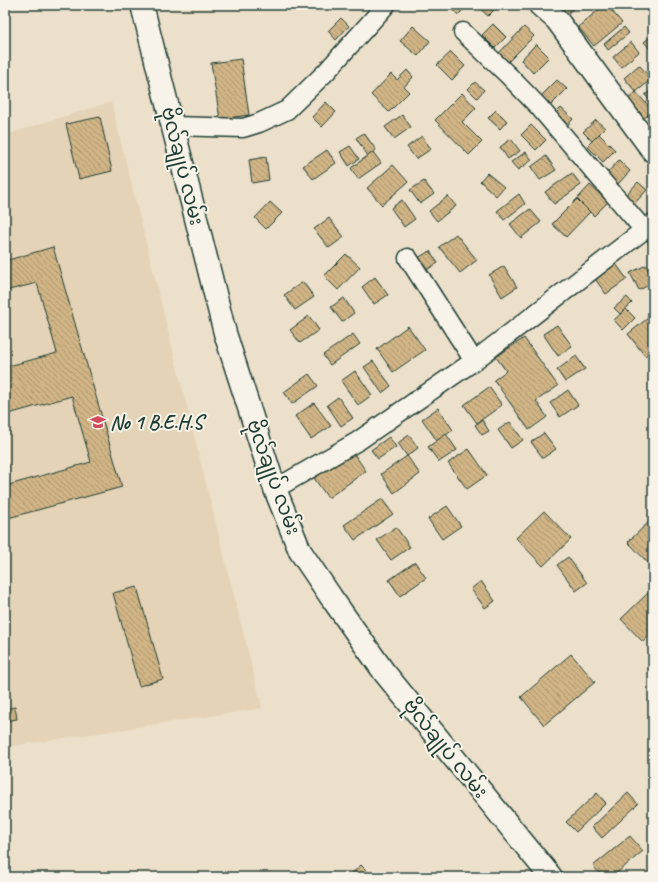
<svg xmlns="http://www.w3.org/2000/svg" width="658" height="882" font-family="Caveat,'Noto Sans Myanmar',sans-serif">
	<defs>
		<pattern id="building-back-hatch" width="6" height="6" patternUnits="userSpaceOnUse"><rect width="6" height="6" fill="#d1b586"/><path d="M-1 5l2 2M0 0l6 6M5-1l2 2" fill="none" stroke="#a9946e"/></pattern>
	</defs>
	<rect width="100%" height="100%" fill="#ece0cb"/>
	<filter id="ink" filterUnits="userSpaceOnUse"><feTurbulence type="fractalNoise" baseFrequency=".025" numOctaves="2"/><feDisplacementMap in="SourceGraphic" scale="8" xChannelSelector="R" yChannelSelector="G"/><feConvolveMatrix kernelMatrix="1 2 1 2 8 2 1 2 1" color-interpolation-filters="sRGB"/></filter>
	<g filter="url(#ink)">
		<path fill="#e4d3b6" d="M111 102 262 708 5 747V135Z"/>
		<g fill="url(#building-back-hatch)" stroke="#1f3d34">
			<path d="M453 5H468L458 15 451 7Z"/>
			<path d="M476 5H499L488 16Z"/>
			<path d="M558 5H571L574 8 566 15Z"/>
			<path d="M604 5H607L622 23 594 46 578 27Z"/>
			<path d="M341 18 349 26 336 40 328 31Z"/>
			<path d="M493 24 506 37 495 48 482 35Z"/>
			<path d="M413 26 430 41 418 56 400 41Z"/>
			<path d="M524 27 534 36 506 64 497 55Z"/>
			<path d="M624 27 629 33 608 50 604 44Z"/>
			<path d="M653 35V52L644 42Z"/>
			<path d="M631 42 639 52 621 67 613 57Z"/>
			<path d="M536 44 549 57 533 73 521 60Z"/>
			<path d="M451 52 465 66 452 80 437 65Z"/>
			<path d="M241 59 249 115 220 119 211 63Z"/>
			<path d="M639 65 652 79 636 92 624 78Z"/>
			<path d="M407 70 413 77 404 87 409 92 389 112 371 95 391 74 397 80Z"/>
			<path d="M557 80 567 89 548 108 538 99Z"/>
			<path d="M475 82 484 90 477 98 468 89Z"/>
			<path d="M653 89V104L645 95Z"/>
			<path d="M636 92 653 111 642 120 626 101Z"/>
			<path d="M462 93 476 108 462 122 482 142 469 155 435 120Z"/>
			<path d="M326 102 336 112 322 127 312 117Z"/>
			<path d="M561 108 573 119 566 127 554 115Z"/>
			<path d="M496 110 507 121 500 129 488 118Z"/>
			<path d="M402 115 411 127 394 139 385 127Z"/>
			<path d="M100 117 112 171 79 179 66 124Z"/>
			<path d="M596 120 605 128 592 141 583 132Z"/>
			<path d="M531 125 546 140 536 150 521 135Z"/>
			<path d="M364 133 376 150 368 156 356 138Z"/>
			<path d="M599 134 615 150 603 162 587 146Z"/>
			<path d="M422 136 431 149 416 159 407 147Z"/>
			<path d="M511 139 520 151 508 159 500 147Z"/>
			<path d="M350 146 359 159 349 166 340 152Z"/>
			<path d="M327 150 336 163 313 179 303 166Z"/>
			<path d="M373 152 381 163 358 179 351 168Z"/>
			<path d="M526 152 532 160 518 170 511 162Z"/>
			<path d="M546 156 556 170 540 180 531 167Z"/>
			<path d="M266 157 269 180 252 183 249 160Z"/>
			<path d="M619 160 630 171 618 184 607 173Z"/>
			<path d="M393 165 408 182 382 205 367 188Z"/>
			<path d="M487 173 504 187 496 196 480 181Z"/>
			<path d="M572 173 581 185 554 204 545 192Z"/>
			<path d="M424 181 434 194 420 204 410 190Z"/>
			<path d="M638 182 647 190 633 205 624 197Z"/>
			<path d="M590 185 608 202 594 216 577 199Z"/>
			<path d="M519 194 525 204 504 220 497 211Z"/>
			<path d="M448 196 456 206 437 221 429 211Z"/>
			<path d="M577 199 590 212 566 237 552 224Z"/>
			<path d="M402 200 415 219 404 227 391 208Z"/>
			<path d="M270 202 282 213 266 229 255 218Z"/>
			<path d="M530 209 541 222 521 238 510 224Z"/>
			<path d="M329 218 344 237 329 248 314 229Z"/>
			<path d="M653 232V253L645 235Z"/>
			<path d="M456 234 477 260 460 273 439 247Z"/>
			<path d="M53 247 122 487 8 518 5 506V486L91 462 72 396 5 415V367L57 353 37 283 5 291V261Z"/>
			<path d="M430 251 438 263 423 272 416 259Z"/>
			<path d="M346 254 360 267 338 290 324 276Z"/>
			<path d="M616 264 627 279 606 294 595 279Z"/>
			<path d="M646 265 653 279V283L639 290 630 273Z"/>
			<path d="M504 266 517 287 502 297 489 275Z"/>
			<path d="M375 277 388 295 374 304 362 287Z"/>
			<path d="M303 282 314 297 295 310 284 295Z"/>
			<path d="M627 297 632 303 620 314 614 308Z"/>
			<path d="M344 298 354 313 342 322 331 307Z"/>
			<path d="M626 309 635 318 623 330 614 320Z"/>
			<path d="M309 316 319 330 300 343 290 330Z"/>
			<path d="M648 318 653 325V350L645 356 628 334Z"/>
			<path d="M557 325 572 346 558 356 543 334Z"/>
			<path d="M408 326 425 350 393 372 377 349Z"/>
			<path d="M353 334 360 344 330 365 323 355Z"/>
			<path d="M524 338 558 386 536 401 547 417 529 430 494 380 506 371 496 357Z"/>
			<path d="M576 356 585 369 565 382 557 370Z"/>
			<path d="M373 361 391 386 382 393 364 367Z"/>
			<path d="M355 371 372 395 358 405 341 381Z"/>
			<path d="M309 374 318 386 292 404 284 392Z"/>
			<path d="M489 387 502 405 477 423 464 405Z"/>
			<path d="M568 390 578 405 560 417 550 403Z"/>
			<path d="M338 397 353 418 341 426 327 405Z"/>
			<path d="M314 403 331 426 311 439 295 416Z"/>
			<path d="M438 408 453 430 437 441 422 419Z"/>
			<path d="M482 420 489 431 482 435 475 425Z"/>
			<path d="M510 422 523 440 511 448 498 430Z"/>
			<path d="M544 433 556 449 543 458 531 442Z"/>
			<path d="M446 434 457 450 439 462 428 447Z"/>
			<path d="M409 435 418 448 407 456 398 443Z"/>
			<path d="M389 437 396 447 378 459 371 450Z"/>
			<path d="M469 449 487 475 467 489 448 463Z"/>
			<path d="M352 451 366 471 328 498 314 478Z"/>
			<path d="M407 456 420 474 394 493 381 474Z"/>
			<path d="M382 499 393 514 355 540 344 525Z"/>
			<path d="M447 506 461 526 442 539 428 519Z"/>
			<path d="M544 511 571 539 543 566 516 538Z"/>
			<path d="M653 518V568L628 542Z"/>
			<path d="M396 527 410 547 391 560 377 540Z"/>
			<path d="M568 557 587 583 576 591 557 565Z"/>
			<path d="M415 562 426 578 400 596 389 580Z"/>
			<path d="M481 581 495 601 485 608 471 589Z"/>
			<path d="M137 587 163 679 139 686 113 593Z"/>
			<path d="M649 592 653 597V632L643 642 621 619Z"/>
			<path d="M571 654 595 682 544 725 521 697Z"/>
			<path d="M15 707 17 719 5 721V709Z"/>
			<path d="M597 793 606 803 576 832 566 822Z"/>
			<path d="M628 793 638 804 602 838 592 827Z"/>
			<path d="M630 836 643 851 612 877H603L593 866Z"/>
			<path d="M361 865 373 877H348Z"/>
		</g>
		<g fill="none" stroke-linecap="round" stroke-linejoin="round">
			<defs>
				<g id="minor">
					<path d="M463 32 508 75 539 107 644 230"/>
					<path d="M173 126 243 128 259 123 287 110 326 72 386 5"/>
					<path d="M408 258 474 361"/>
					<path d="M275 489 358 441 474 361 653 223"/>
				</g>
				<path id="tertiary" d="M540 5 557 20 653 151"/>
				<path id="secondary" d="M142 5 225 333 275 489 300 551 331 597 384 672 551 877"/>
			</defs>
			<use href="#minor" stroke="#1f3d34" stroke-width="21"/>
			<use href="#tertiary" stroke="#1f3d34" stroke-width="25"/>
			<use href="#secondary" stroke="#1f3d34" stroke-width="25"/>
			<use href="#minor" stroke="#f7f3e8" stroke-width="18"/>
			<use href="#tertiary" stroke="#f7f3e8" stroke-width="22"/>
			<use href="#secondary" stroke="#f7f3e8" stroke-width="22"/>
		</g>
	</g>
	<defs>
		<symbol id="school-bare" viewBox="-9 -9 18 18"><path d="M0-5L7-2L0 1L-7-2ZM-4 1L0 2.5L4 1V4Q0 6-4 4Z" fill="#d1495b" stroke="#f7f3e8" stroke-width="2.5" paint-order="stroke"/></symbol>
	</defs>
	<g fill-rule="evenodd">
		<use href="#school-bare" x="87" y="411" width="22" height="22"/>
	</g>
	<g text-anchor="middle" stroke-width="4" stroke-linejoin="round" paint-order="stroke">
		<g font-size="20" fill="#1f3d34" stroke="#f7f3e8">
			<text transform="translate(183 166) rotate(76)" y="7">ဗိုလ်ချုပ် လမ်း</text>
			<text transform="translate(274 477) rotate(70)" y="7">ဗိုလ်ချုပ် လမ်း</text>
			<text transform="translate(446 748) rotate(51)" y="7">ဗိုလ်ချုပ် လမ်း</text>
		</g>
		<g font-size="20" font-weight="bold" fill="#1f3d34" stroke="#f7f3e8" text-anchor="start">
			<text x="110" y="429">No 1 B.E.H.S</text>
		</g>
	</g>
	<rect width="658" height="882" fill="none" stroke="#f7f3e8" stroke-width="20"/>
	<rect x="10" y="10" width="638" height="862" fill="none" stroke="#1f3d34" stroke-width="1.5" filter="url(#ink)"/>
</svg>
